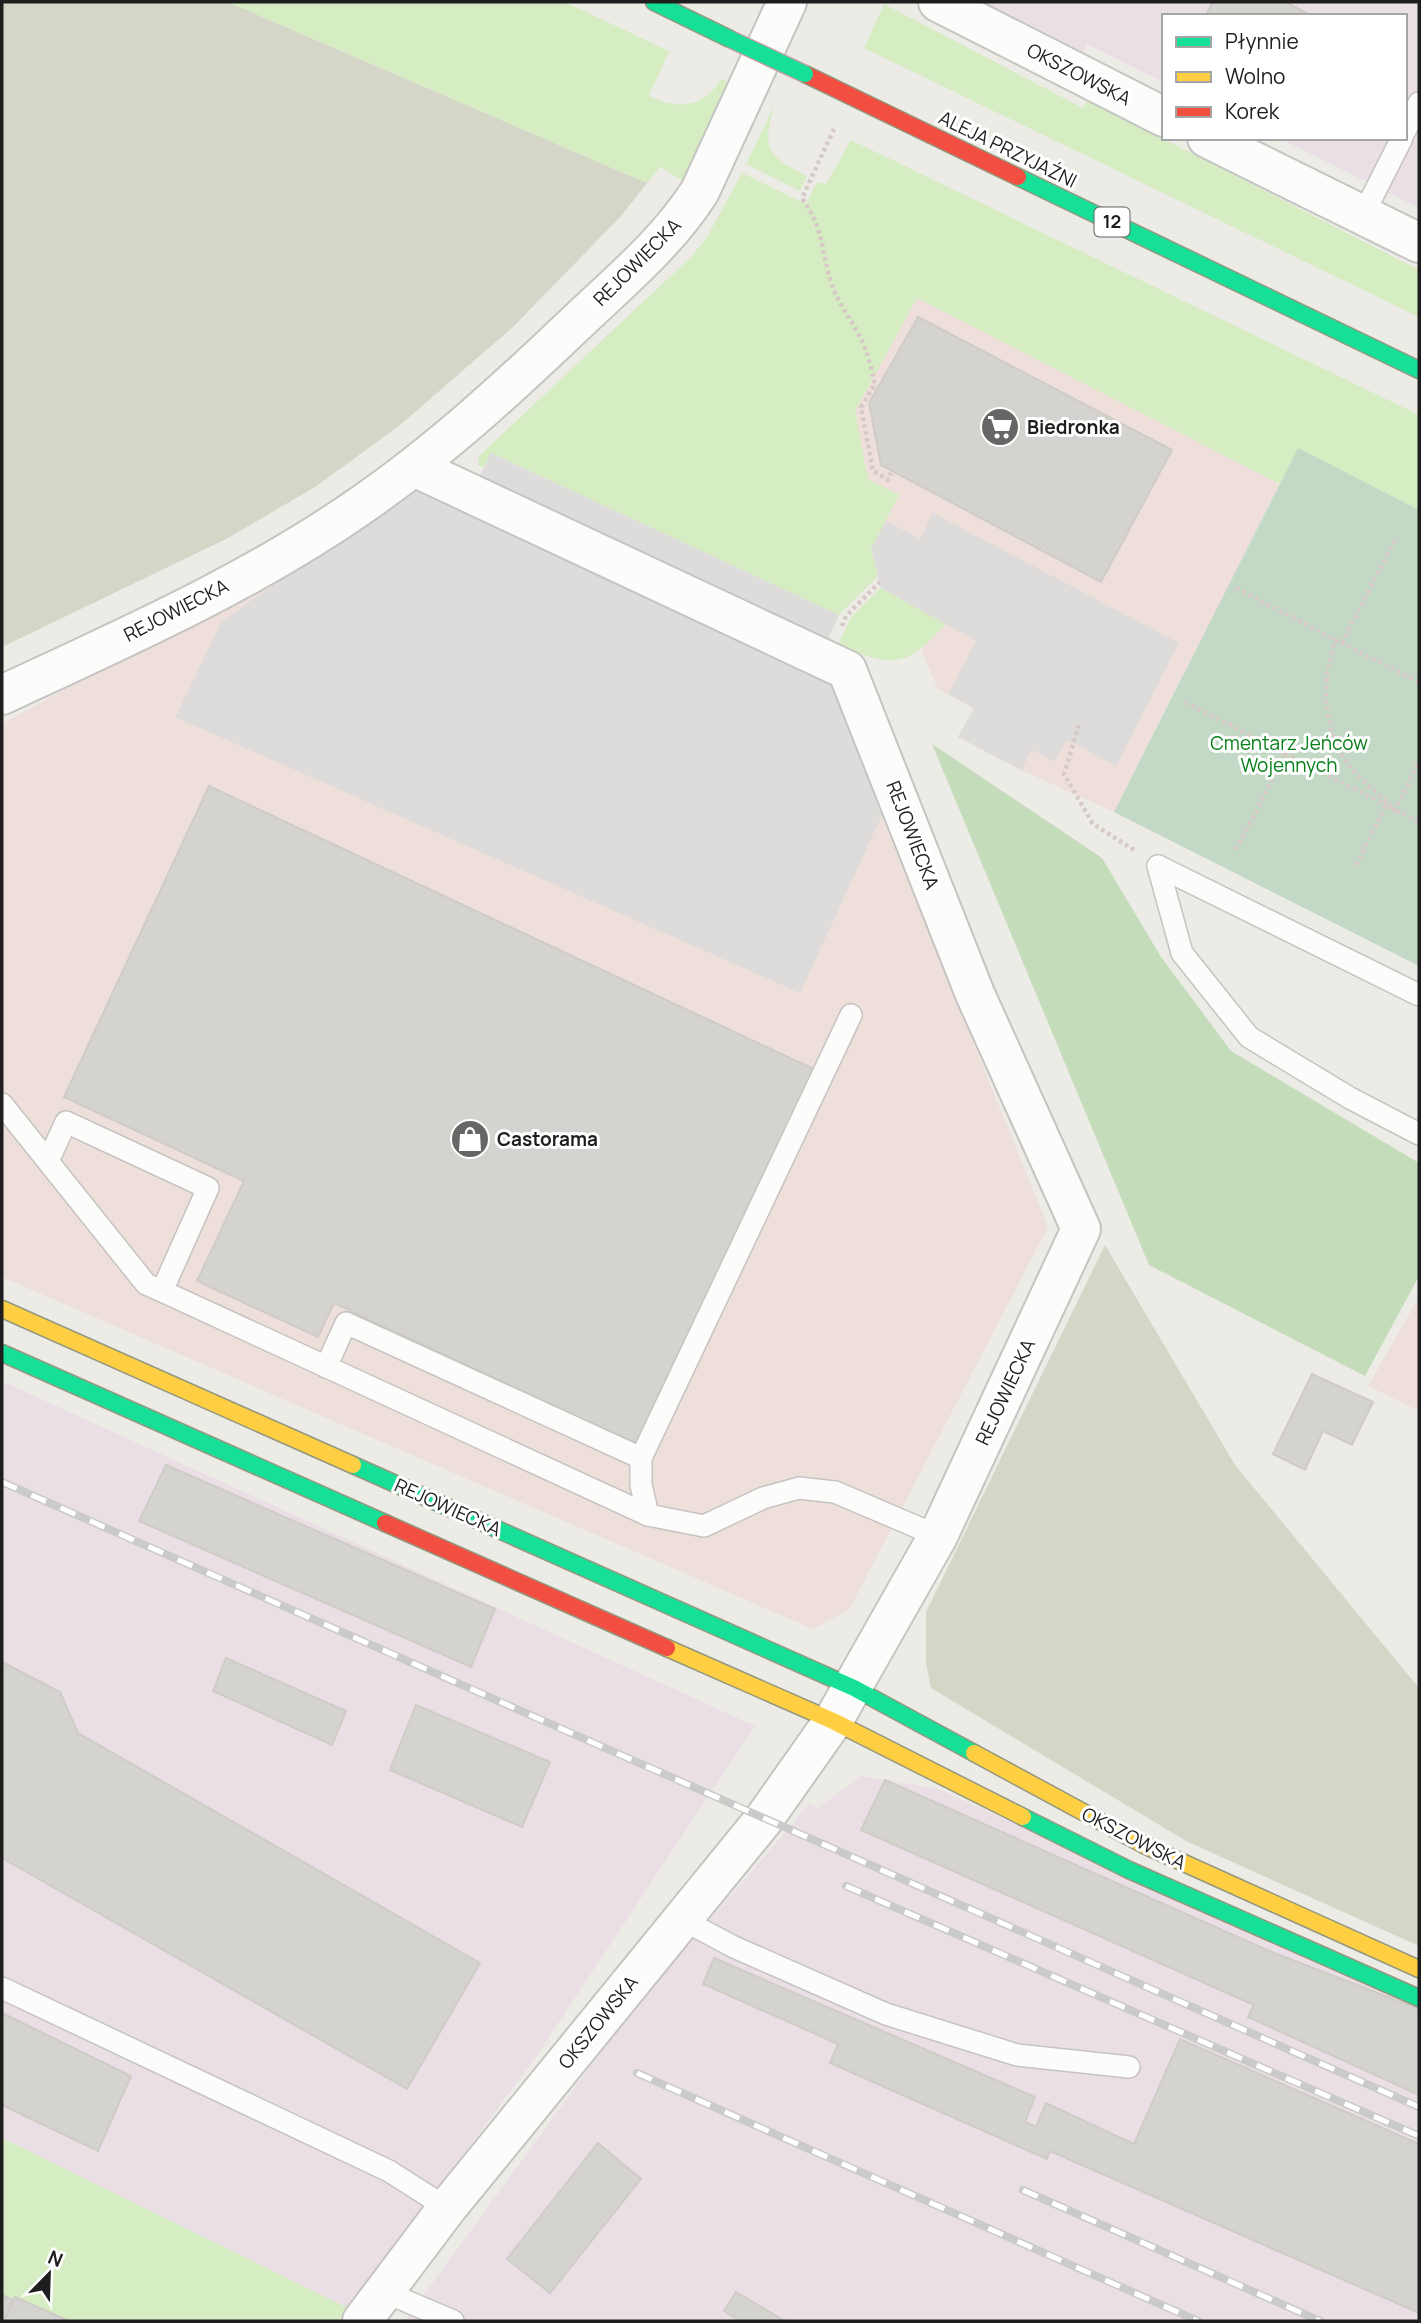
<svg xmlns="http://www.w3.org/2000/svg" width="1421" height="2323" font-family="Manrope,sans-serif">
	<rect width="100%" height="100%" fill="#ecebe6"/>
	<g fill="#efdfda">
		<path d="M917 297 1280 484 1114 812 1021 770 958 737 974 708 938 689 921 650 945 624 881 588 855 411Z"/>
		<path d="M421 494 828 685 1048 1227 849 1610 813 1629 2 1277V724Z"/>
		<path d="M1419 1297V1411L1368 1386Z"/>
	</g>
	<g fill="#eadfe4">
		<path d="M979 2H1419V208L1279 138H1405V16H1164V82L1087 44 1082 56Z"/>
		<path d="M6 1383 755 1726 533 2061 348 2308 2 2138V1385Z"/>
		<path d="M861 1776 936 1788 1419 2004V2321H405L622 2023 810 1803 818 1808Z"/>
	</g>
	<g fill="#d5d6c7">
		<path d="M2 2H228L647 183 621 216 513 327 399 426 315 487 226 539 2 647Z"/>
		<path d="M1105 1245 1235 1465 1419 1688V1946L1188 1842 931 1688 926 1663V1612Z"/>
	</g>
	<g fill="#d6ecc3">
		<path d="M228 2H565L669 51 649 96C678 110 704 108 721 79L733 84 685 182 660 167 647 183Z"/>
		<path d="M884 4 1083 108 1088 100 1419 270V317L864 48Z"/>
		<path d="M775 104C761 148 767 157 807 176L800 191 746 164Z"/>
		<path d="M851 140 1419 415V510L1298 449 1280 484 917 298 855 411 868 479 899 495 871 549 878 576 839 615 491 453 484 468 478 465 479 456 691 257 707 237 742 173 806 204 817 182 826 184Z"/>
		<path d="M881 588 946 624C904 668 894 669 838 644L851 617Z"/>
		<path d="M2 2138 348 2308 338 2321H2Z"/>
	</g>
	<path fill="#c4dcba" d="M932 744 1102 858 1161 957 1231 1051 1419 1163V1276L1365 1376 1149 1265Z"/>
	<path fill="#c4d8c6" d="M1298 448 1419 510V966L1114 812Z"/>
	<g fill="#dddcda">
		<path d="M491 453 839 615 816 666 838 677 879 811 883 813 800 993 175 717 222 621 421 482 467 503Z"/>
		<path d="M933 513 1179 643 1116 766 1067 740 1055 762 1032 750 1021 770 958 737 974 708 948 694 976 641 881 588 871 549 886 521 920 539Z"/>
	</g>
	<g fill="#d4d3cf" stroke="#cfccc7" stroke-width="2">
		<path d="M1213 2H1286L1312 16H1205Z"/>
		<path d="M918 317 1172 450 1101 582 881 465 869 403Z"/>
		<path d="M209 786 818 1071 642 1447 334 1303 318 1337 197 1281 244 1181 64 1097Z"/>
		<path d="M1312 1374 1373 1402 1352 1445 1323 1431 1305 1470 1273 1454Z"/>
		<path d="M166 1465 495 1609 471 1667 139 1521Z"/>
		<path d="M226 1658 346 1711 332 1745 213 1691Z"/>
		<path d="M2 1662 60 1692 78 1733 480 1963 407 2089 2 1858Z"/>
		<path d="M416 1705 550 1762 522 1827 390 1770Z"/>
		<path d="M885 1780 1272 1952 1419 2009V2095L1248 2017 1254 2005 861 1830Z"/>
		<path d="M714 1958 1035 2097 1025 2122 1036 2127 1046 2103 1134 2144 1180 2039 1419 2144V2313L1050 2151 1047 2159 830 2063 838 2044 703 1984Z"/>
		<path d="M2 2013 131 2076 98 2151 2 2105Z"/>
		<path d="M598 2143 641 2179 550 2293 507 2259Z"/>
		<path d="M736 2292 785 2321H741L724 2311Z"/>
		<path d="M2 2295 13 2300 4 2321H2Z"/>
		<path d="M15 2297 69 2321H4Z"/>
	</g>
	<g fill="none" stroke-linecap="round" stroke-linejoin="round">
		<defs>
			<g id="lane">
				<path d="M1405 131 1419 103"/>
				<path d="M1363 215 1402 138"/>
				<path d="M1158 866 1182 953 1249 1037 1350 1098 1419 1134"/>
				<path d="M1158 866 1419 995"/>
				<path d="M2 1104 146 1284 162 1291 648 1515 704 1526 763 1498 799 1488 835 1492 938 1536"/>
				<path d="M48 1161 66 1122 208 1188 162 1291"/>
				<path d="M326 1367 346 1323 641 1458"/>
				<path d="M648 1515 641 1485V1458L851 1015"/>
				<path d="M681 1919 734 1947 886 2014 1017 2055 1129 2067"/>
				<path d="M2 1988 389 2171 447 2208"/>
				<path d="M385 2292 453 2321"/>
			</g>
			<g id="street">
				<path d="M938 2 1164 117"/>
				<path d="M1207 138 1419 243"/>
				<path d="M2 695C124 638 252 582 363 504 438 452 507 389 573 326 618 283 667 243 700 191L787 2"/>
				<path d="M362 2321 447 2208 764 1819 833 1721 938 1536 1081 1229 975 994 847 670 414 467"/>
			</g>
			<g id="fast">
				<path d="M654 2 730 39"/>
				<path d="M1018 177 1419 370"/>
				<path d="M2 1353 385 1523"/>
				<path d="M353 1465 854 1688 974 1753"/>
				<path d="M1023 1817 1129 1870 1419 1998"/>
			</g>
			<g id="slow">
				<path d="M2 1309 353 1465"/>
				<path d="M667 1648 833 1721 1023 1817"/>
				<path d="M974 1753 1144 1845 1419 1969"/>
			</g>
			<g id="jam">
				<path d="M805 74 1018 177"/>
				<path d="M385 1523 667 1648"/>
			</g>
		</defs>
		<use href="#lane" stroke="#c5c4c2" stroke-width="24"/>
		<use href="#street" stroke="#c5c4c2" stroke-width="42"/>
		<use href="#fast" stroke="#93977d" stroke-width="19"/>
		<use href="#slow" stroke="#93977d" stroke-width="19"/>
		<use href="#jam" stroke="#93977d" stroke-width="19"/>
		<g stroke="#d7c9c5" stroke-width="4.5" stroke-dasharray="3.5 3.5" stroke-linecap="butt">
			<path d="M834 129 802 198C826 233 820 250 832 285 839 305 851 319 860 337 868 351 871 369 875 384L861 407 873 471 888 480 891 473"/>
			<path d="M1236 588 1336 640"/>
			<path d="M842 626 846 616 880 582"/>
			<path d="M1342 643 1395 540"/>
			<path d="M1419 682 1336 640C1321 675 1323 728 1345 760 1358 778 1379 794 1395 810L1419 761"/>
			<path d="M1185 702 1419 822"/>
			<path d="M1079 725 1064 774 1093 824 1134 850"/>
			<path d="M1236 850 1286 753"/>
			<path d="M1356 865 1386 805"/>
		</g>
		<use href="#lane" stroke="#fcfcfb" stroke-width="21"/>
		<use href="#street" stroke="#fcfcfb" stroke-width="38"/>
		<use href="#fast" stroke="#16e098" stroke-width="16"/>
		<use href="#slow" stroke="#ffcf43" stroke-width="16"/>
		<use href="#jam" stroke="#f24e42" stroke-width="16"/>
		<defs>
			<g id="rail">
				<path d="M2 1482 1419 2107"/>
				<path d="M846 1886 1419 2136"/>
				<path d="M637 2073 1198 2321"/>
				<path d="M1023 2190 1320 2321"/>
			</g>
		</defs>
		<use href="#rail" stroke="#cacac9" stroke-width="8"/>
		<use href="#rail" stroke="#fff" stroke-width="5" stroke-dasharray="16" stroke-linecap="butt"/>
		<defs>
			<path id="fast-bridge" d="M730 39 805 74"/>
		</defs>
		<use href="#fast-bridge" stroke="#c39ca5" stroke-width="19" stroke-linecap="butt"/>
		<use href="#fast-bridge" stroke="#16e098" stroke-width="16"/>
	</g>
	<defs>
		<symbol id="supermarket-disc" viewBox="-11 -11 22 22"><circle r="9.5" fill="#666664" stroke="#fff"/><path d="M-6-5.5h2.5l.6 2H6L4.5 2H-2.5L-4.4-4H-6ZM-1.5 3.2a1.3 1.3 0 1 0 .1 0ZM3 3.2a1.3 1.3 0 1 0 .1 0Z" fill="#fff"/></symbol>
		<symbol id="shop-disc" viewBox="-11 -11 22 22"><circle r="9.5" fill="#666664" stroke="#fff"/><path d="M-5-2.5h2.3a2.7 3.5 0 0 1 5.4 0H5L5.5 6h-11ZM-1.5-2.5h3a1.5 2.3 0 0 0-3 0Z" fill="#fff"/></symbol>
	</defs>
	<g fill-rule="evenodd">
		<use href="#supermarket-disc" x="978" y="405" width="44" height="44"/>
		<use href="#shop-disc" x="448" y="1117" width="44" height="44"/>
	</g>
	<g text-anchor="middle" stroke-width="6" stroke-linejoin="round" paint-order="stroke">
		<rect fill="#fff" stroke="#626262" stroke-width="2" x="1094.5" y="207.5" width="35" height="29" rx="5"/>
		<g font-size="18" font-weight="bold" fill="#1e1e1e">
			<text x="1112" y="228">12</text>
		</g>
		<g font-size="19" fill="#1e1e1e" stroke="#fff">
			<text transform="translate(1079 74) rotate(27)" y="7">OKSZOWSKA</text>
			<text transform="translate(1008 149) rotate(26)" y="7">ALEJA PRZYJAŹNI</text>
			<text transform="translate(637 262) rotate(-45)" y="7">REJOWIECKA</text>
			<text transform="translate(176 610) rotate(-27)" y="7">REJOWIECKA</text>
			<text transform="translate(913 835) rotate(69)" y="7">REJOWIECKA</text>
			<text transform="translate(1005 1392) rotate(-65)" y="7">REJOWIECKA</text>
			<text transform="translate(448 1507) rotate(24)" y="7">REJOWIECKA</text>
			<text transform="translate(1134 1838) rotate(27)" y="7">OKSZOWSKA</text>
			<text transform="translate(598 2022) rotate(-51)" y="7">OKSZOWSKA</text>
		</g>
		<g font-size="19" font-weight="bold" fill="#1e1e1e" stroke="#fff" text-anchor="start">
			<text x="1027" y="434">Biedronka</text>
			<text x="497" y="1146">Castorama</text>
		</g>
		<g font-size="19" fill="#078019" stroke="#fff">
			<text x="1289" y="750">Cmentarz Jeńców<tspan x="1289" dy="22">Wojennych</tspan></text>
		</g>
	</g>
	<rect width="1421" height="2323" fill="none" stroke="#1e1e1e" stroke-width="7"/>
	<rect x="1162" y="14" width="245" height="126" fill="#ffffff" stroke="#a5a5a5" stroke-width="2"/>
	<rect x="1176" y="37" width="35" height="10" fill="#16e098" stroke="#a5a5a5" stroke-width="2"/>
	<text x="1225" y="49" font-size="21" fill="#1e1e1e">Płynnie</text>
	<rect x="1176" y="72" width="35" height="10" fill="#ffcf43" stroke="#a5a5a5" stroke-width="2"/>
	<text x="1225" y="84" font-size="21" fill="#1e1e1e">Wolno</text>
	<rect x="1176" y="107" width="35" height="10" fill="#f24e42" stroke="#a5a5a5" stroke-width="2"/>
	<text x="1225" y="119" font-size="21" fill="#1e1e1e">Korek</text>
	<g transform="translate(49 2274) rotate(23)" stroke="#ffffff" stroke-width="5" paint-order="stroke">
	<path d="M0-5L12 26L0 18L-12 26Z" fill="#1e1e1e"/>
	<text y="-10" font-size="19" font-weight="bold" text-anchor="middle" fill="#1e1e1e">N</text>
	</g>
</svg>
